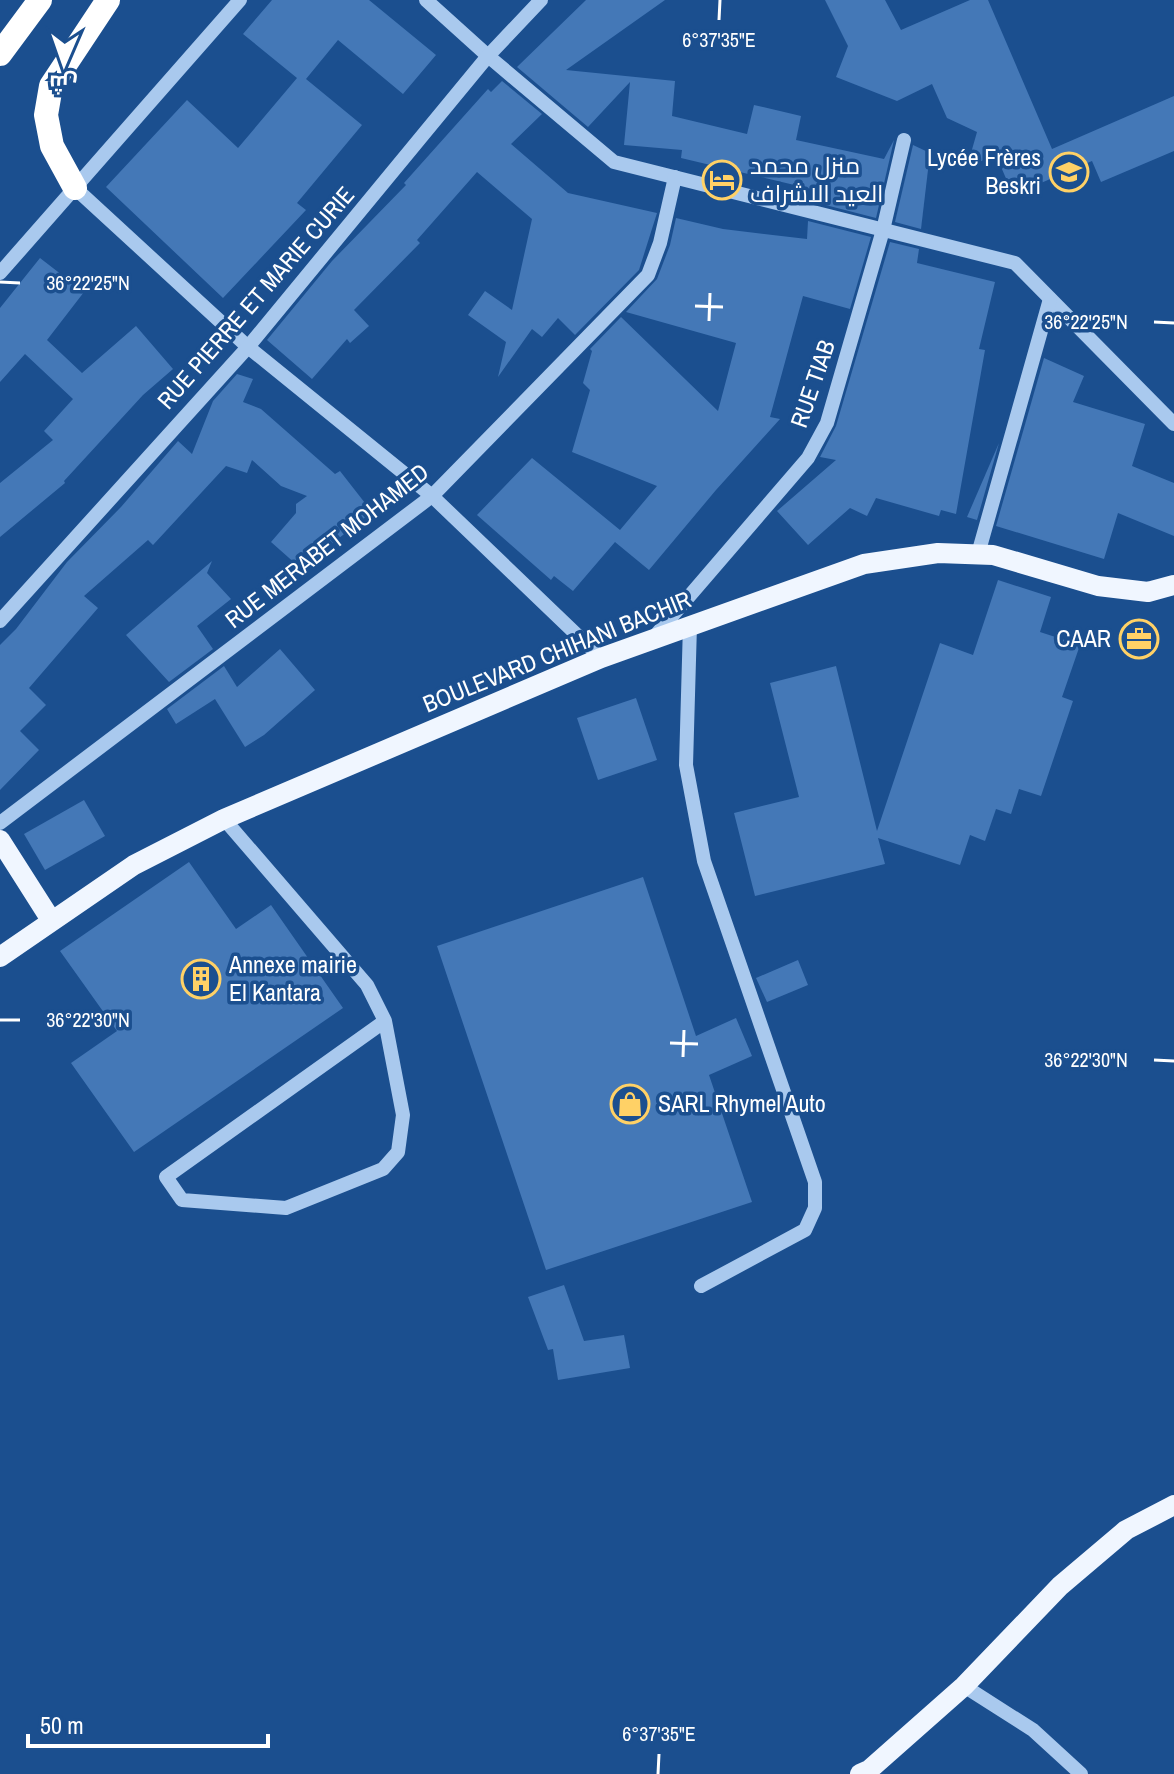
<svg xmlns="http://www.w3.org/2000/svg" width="1174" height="1774" font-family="'Archivo Narrow',Cairo,sans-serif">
	<rect width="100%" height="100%" fill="#1b4f8f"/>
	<g fill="#4478b7">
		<path d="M272 0H369L436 55 403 94 338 40 306 79 362 125 297 203 306 210 223 298 106 187 187 100 238 148 297 78 243 34Z"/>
		<path d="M586 0H665L566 70 675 81 672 116 747 134 754 105 801 116 796 140 884 159 894 140 876 218 810 201 811 189 681 158 682 150 624 145 630 82 588 127 517 67Z"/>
		<path d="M825 0H885L901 30 970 0H988L1052 149 1174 96V151L1101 182 1092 161 1013 195 996 155 967 167 977 132 947 118 932 84 897 101 836 77 848 46Z"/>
		<path d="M502 81 542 114 511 144 568 193 657 213 639 270 575 335 558 318 542 337 532 329 498 377 506 342 468 315 485 291 512 310 532 219 477 172 417 240 420 243 354 310 369 326 350 343 347 339 312 379 267 340 332 261 406 185 404 183 488 89 491 92Z"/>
		<path d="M913 145 930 153 921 229 895 222Z"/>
		<path d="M676 218 723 229 807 239 808 221 871 237 850 309 803 296 770 417 780 419 716 490 649 570 615 542 573 591 554 576 551 580 477 515 532 458 620 530 657 486 572 452 590 390 583 383 592 351 590 349 621 317 718 411 736 343 626 312 657 279 670 245Z"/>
		<path d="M890 242 919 249 917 263 995 282 979 349 985 350 956 514 941 510 939 516 876 498 867 516 850 508 808 545 777 511 836 460 820 457 836 426Z"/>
		<path d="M40 258 84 292 47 340 82 373 136 326 173 369 143 395 64 481 65 483 0 537V483L53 440 44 431 73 399 25 354 0 382V308Z"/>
		<path d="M1044 358 1084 376 1073 402 1145 424 1132 466 1174 483V536L1118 513 1104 559 996 526Z"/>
		<path d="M237 374 253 379 243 402 261 409 335 474 340 471 372 512 324 550 317 541 297 565 271 542 296 513V504L307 496 281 486 252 460 247 473 226 466 153 545 148 540 84 596 98 608 29 688 46 705 20 731 39 750 0 790V645L16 629 67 562 121 507 178 441 192 454 213 401Z"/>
		<path d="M999 443 977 520 967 517Z"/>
		<path d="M212 561 207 573 231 599 197 626 213 649 169 682 126 635Z"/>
		<path d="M998 580 1051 597 1040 632 1080 645 1062 697 1073 701 1041 796 1019 789 1011 814 996 809 985 841 970 835 960 865 878 838 885 864 755 896 734 813 799 797 770 683 836 666 877 831 940 643 973 655Z"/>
		<path d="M280 649 315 690 264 735 245 747 215 699 176 724 167 709 224 666 237 687Z"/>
		<path d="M636 698 657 760 598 780 577 718Z"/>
		<path d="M84 800 105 836 45 870 24 834Z"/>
		<path d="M189 862 236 929 271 905 343 1008 134 1152 71 1063 117 1031 60 951Z"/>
		<path d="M643 877 696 1036 736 1018 752 1056 709 1075 752 1202 546 1270 437 946Z"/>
		<path d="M798 960 808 985 767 1002 756 978Z"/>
		<path d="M564 1285 584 1341 624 1335 630 1368 558 1380 553 1349 548 1350 528 1297Z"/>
	</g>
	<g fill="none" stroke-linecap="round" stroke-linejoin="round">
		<g stroke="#a9c9ee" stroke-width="14">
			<path d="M426 0 488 56 614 162 1015 263 1174 424"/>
			<path d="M75 188 248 347 432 496 601 658"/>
			<path d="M0 273 240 0"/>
			<path d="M978 554 1050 299"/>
			<path d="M0 621 248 347 488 56 541 0"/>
			<path d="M690 625 686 765 704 861 815 1182V1208L805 1230 701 1286"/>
			<path d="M655 636 808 458 827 423 883 230 904 140"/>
			<path d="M224 819 367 985 385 1021 403 1115 398 1152 383 1169 286 1208 182 1200 166 1177 385 1021"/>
			<path d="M0 823 432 496 648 275 660 243 675 177"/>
			<path d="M964 1686 1033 1730 1081 1774"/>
		</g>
		<g stroke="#f0f6ff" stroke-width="20">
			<path d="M0 840 51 920"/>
			<path d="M0 957 134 865 224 819 601 658 864 564 938 553 993 555 1098 586 1148 592 1174 585"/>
			<path d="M860 1774 869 1770 964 1686 1060 1586 1126 1530 1174 1505"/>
		</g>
		<g stroke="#fff" stroke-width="24">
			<path d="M0 54 40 0"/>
			<path d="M75 188 52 146 46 115 51 86 108 0"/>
		</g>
	</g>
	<path fill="none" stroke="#fff" stroke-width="3" d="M719 20 720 0M0 282 20 283M695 306 723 307M709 321 710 293M1154 322 1174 323M0 1020H20M670 1043 698 1044M683 1057 684 1030M1154 1060 1174 1061M658 1774 659 1754"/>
	<defs>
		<symbol id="school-ring" viewBox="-11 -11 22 22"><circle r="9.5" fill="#1b4f8f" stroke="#ffd166" stroke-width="1.5"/><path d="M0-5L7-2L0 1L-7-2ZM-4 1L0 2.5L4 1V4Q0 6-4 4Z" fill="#ffd166"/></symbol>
		<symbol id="hotel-ring" viewBox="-11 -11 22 22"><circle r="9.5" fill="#1b4f8f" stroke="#ffd166" stroke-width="1.5"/><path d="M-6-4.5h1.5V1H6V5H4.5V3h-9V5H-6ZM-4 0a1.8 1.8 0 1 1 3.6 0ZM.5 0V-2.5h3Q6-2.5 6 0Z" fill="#ffd166"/></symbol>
		<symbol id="office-ring" viewBox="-11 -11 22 22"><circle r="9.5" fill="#1b4f8f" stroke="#ffd166" stroke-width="1.5"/><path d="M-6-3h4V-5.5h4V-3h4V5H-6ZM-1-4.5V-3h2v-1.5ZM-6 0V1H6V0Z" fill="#ffd166"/></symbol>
		<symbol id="building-ring" viewBox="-11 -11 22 22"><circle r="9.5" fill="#1b4f8f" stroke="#ffd166" stroke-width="1.5"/><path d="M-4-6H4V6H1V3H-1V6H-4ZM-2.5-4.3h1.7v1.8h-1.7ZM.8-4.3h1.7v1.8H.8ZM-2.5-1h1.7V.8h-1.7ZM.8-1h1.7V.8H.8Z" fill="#ffd166"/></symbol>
		<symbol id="shop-ring" viewBox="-11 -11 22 22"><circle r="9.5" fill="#1b4f8f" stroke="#ffd166" stroke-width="1.5"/><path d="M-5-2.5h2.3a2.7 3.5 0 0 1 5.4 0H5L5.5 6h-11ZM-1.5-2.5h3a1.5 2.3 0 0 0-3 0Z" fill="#ffd166"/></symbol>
	</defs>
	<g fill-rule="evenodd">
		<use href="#school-ring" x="1047" y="150" width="44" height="44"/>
		<use href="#hotel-ring" x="700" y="158" width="44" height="44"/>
		<use href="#office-ring" x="1117" y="617" width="44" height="44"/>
		<use href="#building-ring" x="179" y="957" width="44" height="44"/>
		<use href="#shop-ring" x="608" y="1082" width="44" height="44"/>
	</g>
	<g text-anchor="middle" stroke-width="7" stroke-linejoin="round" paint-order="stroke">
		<g font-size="24" fill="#fff" stroke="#1b4f8f" text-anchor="start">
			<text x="1041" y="166" text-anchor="end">Lycée Frères<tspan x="1041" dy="28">Beskri</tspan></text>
			<text x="750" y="174">منزل محمد<tspan x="750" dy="28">العيد الاشراف</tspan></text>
			<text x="1111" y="647" text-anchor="end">CAAR</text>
			<text x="229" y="973">Annexe mairie<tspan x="229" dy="28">El Kantara</tspan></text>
			<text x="658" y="1112">SARL Rhymel Auto</text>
		</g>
		<g font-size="24" fill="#fff" stroke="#1b4f8f">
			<text transform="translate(256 298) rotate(-49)" y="8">RUE PIERRE ET MARIE CURIE</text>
			<text transform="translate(813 384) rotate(-71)" y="8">RUE TIAB</text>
			<text transform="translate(327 546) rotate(-38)" y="8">RUE MERABET MOHAMED</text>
			<text transform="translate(557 652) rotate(-22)" y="8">BOULEVARD CHIHANI BACHIR</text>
		</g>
	</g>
	<g font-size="20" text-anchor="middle" fill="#fff" stroke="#1b4f8f" stroke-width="7" stroke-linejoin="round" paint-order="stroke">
		<text x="719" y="47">6°37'35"E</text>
		<text x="88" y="290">36°22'25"N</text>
		<text x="1086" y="329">36°22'25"N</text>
		<text x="88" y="1027">36°22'30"N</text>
		<text x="1086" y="1067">36°22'30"N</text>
		<text x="659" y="1741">6°37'35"E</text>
	</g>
	<g transform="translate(64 64) rotate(182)" stroke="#1b4f8f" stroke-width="6" paint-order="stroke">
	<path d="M0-6L14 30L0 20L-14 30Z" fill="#ffffff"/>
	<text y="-12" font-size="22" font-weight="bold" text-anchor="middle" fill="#ffffff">ش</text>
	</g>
	<path d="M28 1734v12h240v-12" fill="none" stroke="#ffffff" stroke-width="4"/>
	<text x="40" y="1734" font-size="24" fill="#ffffff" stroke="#1b4f8f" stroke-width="6" paint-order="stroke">50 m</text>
</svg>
